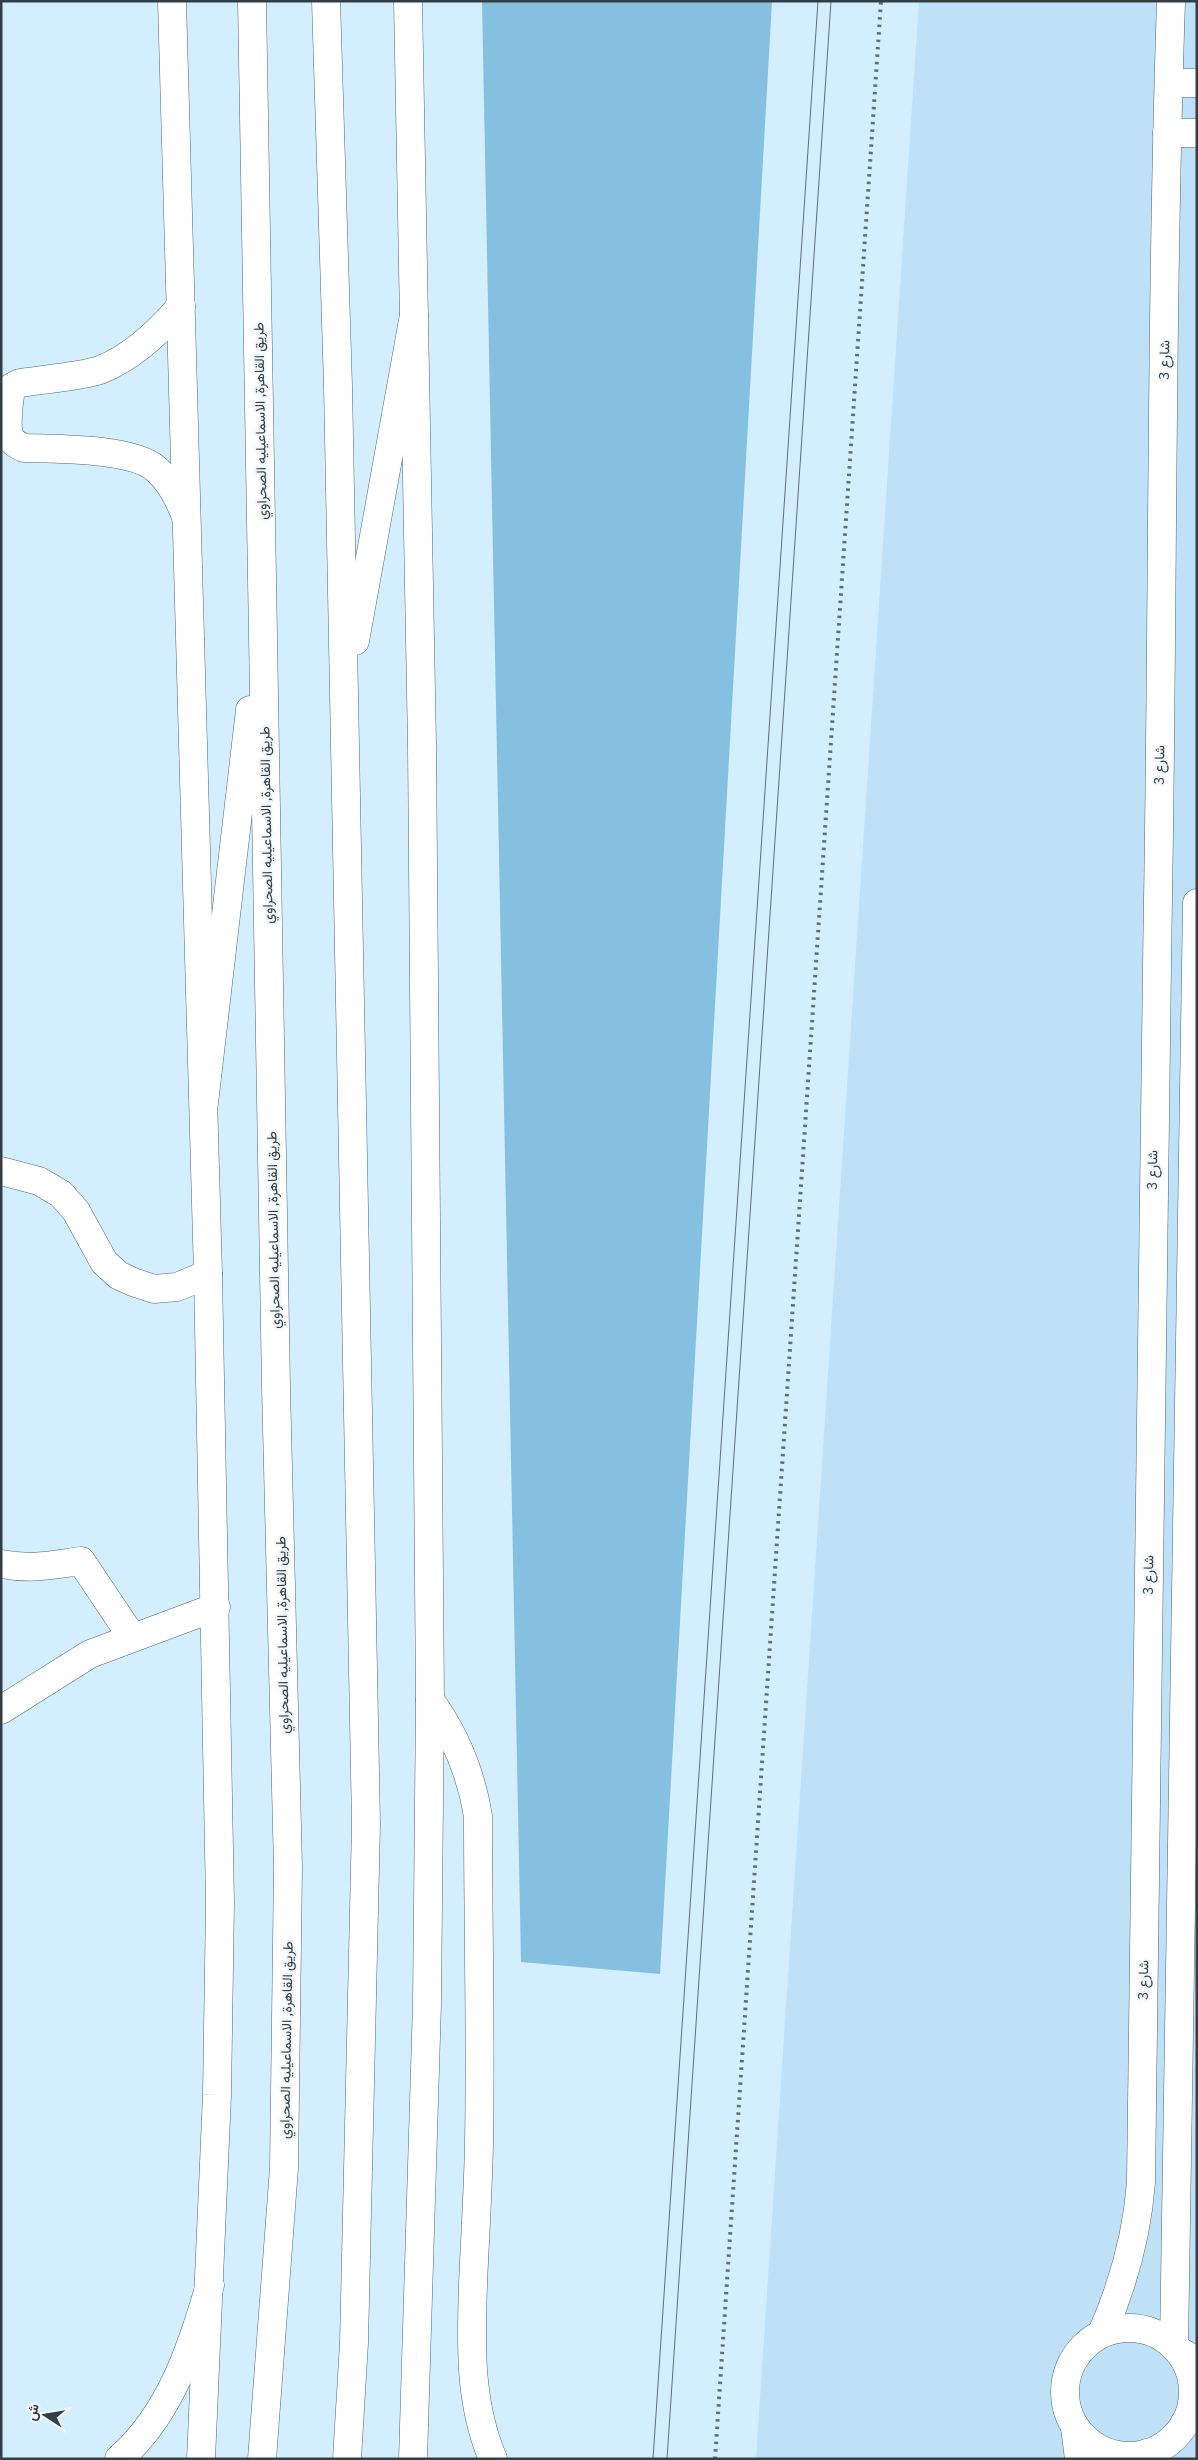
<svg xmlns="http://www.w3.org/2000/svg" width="1198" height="2460" font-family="'IBM Plex Sans',Vazirmatn,sans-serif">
	<rect width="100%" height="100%" fill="#d2eeff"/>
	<path fill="#bee1f7" d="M919 1H1197V2459H756Z"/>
	<path fill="#85c0e1" d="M482 1H772L660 1974 521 1962Z"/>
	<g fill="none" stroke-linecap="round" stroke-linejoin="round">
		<defs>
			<g id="minor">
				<path d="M1169 83H1197"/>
				<path d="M1167 133H1197"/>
				<path d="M181 306C159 332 133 357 100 370 79 377 43 379 20 383L12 387C9 397 6 425 9 435 11 442 18 445 24 448 56 449 132 448 156 469 171 482 179 499 186 517"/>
				<path d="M1 1171 39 1181 61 1194 76 1211 104 1262 118 1275 133 1282 154 1289 177 1287 208 1274"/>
				<path d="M1 1564C31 1570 51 1565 81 1561L132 1637"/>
				<path d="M1 1710 90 1654 216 1607"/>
				<path d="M1179 2351 1197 2361"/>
				<path d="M1184 2424 1197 2417"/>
			</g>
			<g id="major">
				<path d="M172 1 208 1274 220 1902 217 2095 201 2459"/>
				<path d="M408 1 422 745 430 1700 427 2004 413 2459"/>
				<circle cx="1129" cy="2392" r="64"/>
				<path d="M1102 2333C1124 2283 1137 2236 1141 2182 1146 1754 1151 1327 1158 900 1163 600 1161 301 1171 1"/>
				<path d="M1174 2346 1197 903"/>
			</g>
			<g id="highway">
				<path d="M252 1 276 1387 288 1868 284 2168 262 2459"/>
				<path d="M326 1 338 386 366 1824 354 2343 347 2459"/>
				<path d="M355 641 414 315"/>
				<path d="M204 1103 250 710"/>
				<path d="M430 1700C456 1736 471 1773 478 1816 478 1926 481 2035 479 2145 478 2191 475 2238 473 2284 471 2344 469 2403 493 2459"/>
				<path d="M1075 2427 1079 2459"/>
				<path d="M119 2459C170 2415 192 2347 210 2285"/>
				<path d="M1144 2459 1147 2453"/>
			</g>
		</defs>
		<use href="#minor" stroke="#4d6674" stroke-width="29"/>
		<use href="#major" stroke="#4d6674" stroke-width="29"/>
		<use href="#highway" stroke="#4d6674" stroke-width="29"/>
		<use href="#minor" stroke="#fff" stroke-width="28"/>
		<use href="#major" stroke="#fff" stroke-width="28"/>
		<use href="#highway" stroke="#fff" stroke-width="28"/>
		<g stroke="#5e6f78" stroke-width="1">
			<path d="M653 2459 818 1"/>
			<path d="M667 2459 831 1"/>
		</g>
		<path stroke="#5e6f78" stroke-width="4" stroke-dasharray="2.5 5" stroke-linecap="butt" d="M715 2459 881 1"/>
	</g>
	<g text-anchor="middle" stroke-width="4.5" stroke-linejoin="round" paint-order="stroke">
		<g font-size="14" fill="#333f45" stroke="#f2f7fb">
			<text transform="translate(1164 360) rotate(-89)" y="5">شارع 3</text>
			<text transform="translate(260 421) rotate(-91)" y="5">طريق القاهرة, الاسماعيليه الصحراوي</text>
			<text transform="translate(1159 765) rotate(-89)" y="5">شارع 3</text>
			<text transform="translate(266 825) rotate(-91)" y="5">طريق القاهرة, الاسماعيليه الصحراوي</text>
			<text transform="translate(1152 1170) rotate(-89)" y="5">شارع 3</text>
			<text transform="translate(273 1230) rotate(-91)" y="5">طريق القاهرة, الاسماعيليه الصحراوي</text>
			<text transform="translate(1148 1575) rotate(-89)" y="5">شارع 3</text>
			<text transform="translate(282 1635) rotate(-91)" y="5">طريق القاهرة, الاسماعيليه الصحراوي</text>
			<text transform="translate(1143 1980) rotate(-89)" y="5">شارع 3</text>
			<text transform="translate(286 2040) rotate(-89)" y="5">طريق القاهرة, الاسماعيليه الصحراوي</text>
		</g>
	</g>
	<rect width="1198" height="2460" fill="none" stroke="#333f45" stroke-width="5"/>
	<g transform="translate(45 2415) rotate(282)" stroke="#f2f7fb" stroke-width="4" paint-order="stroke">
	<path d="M0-4L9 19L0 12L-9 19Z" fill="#333f45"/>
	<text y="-8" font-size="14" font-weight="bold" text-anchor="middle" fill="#333f45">ش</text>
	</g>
</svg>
